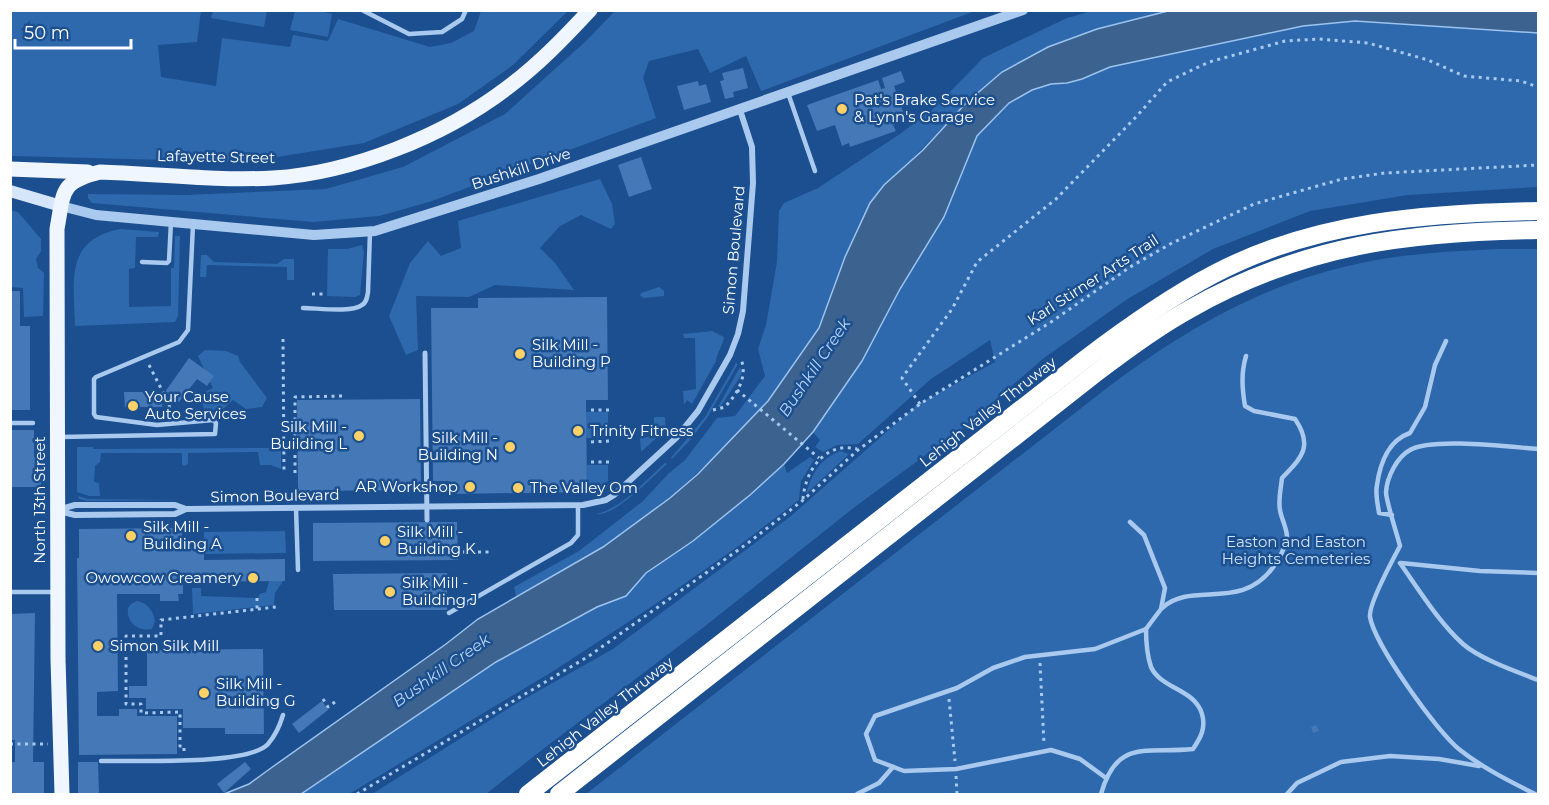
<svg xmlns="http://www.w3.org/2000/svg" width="1549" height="805" font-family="Montserrat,sans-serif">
	<rect width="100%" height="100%" fill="#1b4f8f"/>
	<g fill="#2e69ad">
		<path d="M11 10 201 11 197 42 158 45 161 77 216 86 222 38 290 47 293 35 328 41 338 19 430 47 451 43 474 31 481 11H568L513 65 458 104 364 143 247 162 11 156Z"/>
		<path d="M213 11V10L267 11 264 27 211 18Z"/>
		<path d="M295 11H320L332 14 328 37 290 30Z"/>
		<path d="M615 11H975L761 91 746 56 710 73 698 49 649 61 643 78 656 118 429 202 379 216 313 222 92 203 88 198V194L186 195 326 189 403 167 505 114 586 41Z"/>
		<path d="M1092 11H1168L1097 29 1048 47 1002 72 966 103 870 203 845 257 819 328 768 401 723 449 670 498 603 547 552 578 516 596 514 587 579 551 643 501 668 474 685 460 717 418 735 416 765 376 758 349 766 325 777 262 779 211 784 203 818 188 900 134 933 109 983 58 1067 18Z"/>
		<path d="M1355 21 1538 33V187L1408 195 1310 211 1213 249 1126 300 1044 358 968 424 856 506 704 627 538 753 486 794H372L517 703 613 649 791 516 917 405 995 362 990 340 931 379 858 444 837 445 823 452 815 447 820 440 813 432 862 361 900 289 944 217 977 136 1010 103 1032 90 1051 84 1067 83 1082 79 1110 67 1303 26Z"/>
		<path d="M600 179 612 204 615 224 611 229 581 215 560 226 540 248 555 263 574 290 495 285 469 297 416 296 418 350 406 355 389 316 410 263 428 241 441 256 461 248 458 221Z"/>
		<path d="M10 210 18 212 41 239V251L36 259 38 268 44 273 43 316 24 317 23 288 11 287Z"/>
		<path d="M120 229 159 232 158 237H136L135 268 129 269V307L171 306V268H174L175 236H180L178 316 175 322 75 326C74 282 64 240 120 229Z"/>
		<path d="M362 245 364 252 360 295 355 297 327 296 328 249H347Z"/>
		<path d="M1498 249H1538V794H586L1107 388C1188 327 1270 280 1371 261 1413 253 1455 251 1498 249Z"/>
		<path d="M201 255H207L214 262 277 264 284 259H294V280H287V267L207 265 206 277H200Z"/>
		<path d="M659 287 664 291V296L644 298 640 296 641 293Z"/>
		<path d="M712 331 724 337C723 346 717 352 716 361L692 404 687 400 684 405 683 391 696 389 695 338H684L683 334Z"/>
		<path d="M205 350 226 351 238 356 240 362 267 398 262 407 246 409 233 400 222 410 204 409 200 394 213 388 198 356Z"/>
		<path d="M736 363 738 364 707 418 691 439 672 459 671 458 705 417Z"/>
		<path d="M740 367 742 372 740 377 721 406 718 407Z"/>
		<rect x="586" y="412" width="22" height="26"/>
		<path d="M654 417H665L666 429 641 452 640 438 654 436Z"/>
		<path d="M77 447H93V449L269 448V451H281V469L271 465H260L258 452 188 453V464L184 466 182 464V453H101L100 462 95 466 94 482 99 483 100 496H89L77 492Z"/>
		<path d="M840 451 849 454 806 494C812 473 819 460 840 451Z"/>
		<path d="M810 457 814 460 801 481 799 500 737 547 654 605 555 670 349 794H301L496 662 597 607 626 596 646 573 693 541 750 495 784 464 787 473Z"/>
		<path d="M665 463 667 464C652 477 615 517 596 514 621 509 646 480 665 463Z"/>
		<path d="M587 465H608V481L596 490 587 491Z"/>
		<path d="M78 496 88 499 180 500 87 501 79 499Z"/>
		<path d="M285 531 286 553 204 554V532Z"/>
		<path d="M269 581H283L275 593 274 605 193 614 192 588H201V596L258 598 260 594 266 592Z"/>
		<path d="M137 601C148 603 153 611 155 621L152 629C138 632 126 622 128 608L131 604Z"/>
	</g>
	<path fill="#3c6290" stroke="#9cc4f0" stroke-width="1.5" d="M1168 11H1538V33L1355 21 1303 26 1110 67 1082 79 1067 83 1051 84 1032 90 1009 103 977 136 944 217 900 289 862 361 813 432 784 464 750 495 693 541 646 573 626 596 597 607 496 662 301 794H224L249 784 271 768 446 644 478 619 603 547 670 498 698 474 768 401 819 328 845 257 870 203 884 185 923 150 966 103 1002 72 1048 47 1097 29Z"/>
	<g fill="#4478b7">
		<path d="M743 68 748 88 733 92 734 97 725 99 720 81 724 80 722 73Z"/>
		<path d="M901 71 905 82 894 86 906 120 893 125 896 131 850 147 849 143 842 146 835 125 817 131 807 105 878 80 881 89 885 88 882 78Z"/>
		<path d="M698 81 699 86 706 84 711 102 684 110 677 86Z"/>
		<path d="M641 157 652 189 629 197 618 165Z"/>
		<path d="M10 291H20V326H30V410H10Z"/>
		<path d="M607 297 608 400H586L587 492 450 494 449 481H433L431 308H478V298Z"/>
		<path d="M189 358 214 376 207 386 197 379 179 402 165 392Z"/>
		<path d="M124 392H162V407H125Z"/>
		<path d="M420 399 421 490 298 491 297 400Z"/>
		<path d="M10 430H34V457H41V487H10Z"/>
		<path d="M457 522 458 560 313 561V523Z"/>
		<path d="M182 528V544H204V560L285 559V581L183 582V594H178L179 601H160V594H117L118 691 97 692V716H119V709H137V716H177V754L79 755 77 558H79V529Z"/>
		<path d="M447 573V610H334L333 574Z"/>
		<path d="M35 613 33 762H44V794H10V762H15V740H10V614Z"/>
		<path d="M263 649 264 734H225V728H183V709H146V698H129V686H147V650Z"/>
		<path d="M322 701 328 710 299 733 292 724Z"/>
		<path d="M1316 725 1319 731 1313 733 1311 727Z"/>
		<path d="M78 762H98L99 794H78Z"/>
		<path d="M245 762 251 769 224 793 217 784Z"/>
	</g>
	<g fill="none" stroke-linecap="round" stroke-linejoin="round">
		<g stroke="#a9c9ee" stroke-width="3" stroke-dasharray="3 4.5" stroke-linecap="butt">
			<path d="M312 294H325"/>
			<path d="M283 339 284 472"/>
			<path d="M149 365 169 404 170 416"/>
			<path d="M737 390 819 458"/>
			<path d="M920 404 902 378 952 309 977 262 1056 199 1136 117 1167 82 1209 62 1285 41 1319 39 1368 43 1428 60 1464 76 1521 81 1538 87"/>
			<path d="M591 410H610"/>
			<path d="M713 410 725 407C737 394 748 377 741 359"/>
			<path d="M591 442 610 441"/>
			<path d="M591 462H610"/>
			<path d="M295 473V397L342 396"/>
			<path d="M803 499C805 471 825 441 857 449"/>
			<path d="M463 552H489"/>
			<path d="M257 598V609"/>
			<path d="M1040 663 1044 744"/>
			<path d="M323 699 328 707 335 702"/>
			<path d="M949 699 955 761"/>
			<path d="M10 744H48"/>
			<path d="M184 751V746H180V712L141 713V704H126V636H161V620L276 607"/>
			<path d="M956 776 957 794"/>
			<path d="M357 794 589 656 748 543 802 501 858 450 920 404 1051 322 1130 267 1172 243 1254 204 1342 179 1385 173 1538 165"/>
		</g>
		<g stroke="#a9c9ee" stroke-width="4.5">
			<path d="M362 10 409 34 442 32 462 19 466 10"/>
			<path d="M788 93 815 171"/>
			<path d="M142 262 167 263 169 261 171 222"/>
			<path d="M303 308C317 308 352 313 362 305 367 302 367 297 368 292L370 232"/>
			<path d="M10 423H33"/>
			<path d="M60 437 215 434 216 423 213 420 157 425 96 417 94 414V379L96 377 179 342 188 330 193 225"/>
			<path d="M296 508 298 570"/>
			<path d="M1392 515 1379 513C1378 505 1375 494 1377 485 1380 463 1389 440 1410 433L1425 407 1435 365 1446 341"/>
			<path d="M1400 563C1419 590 1438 621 1463 644 1480 659 1517 672 1538 680"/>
			<path d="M1401 563 1480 571 1538 573"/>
			<path d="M10 592H56"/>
			<path d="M1162 608C1192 580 1241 613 1274 566 1279 559 1286 546 1287 537 1287 528 1281 518 1280 510 1278 500 1281 488 1282 478 1301 458 1314 447 1295 419L1254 411 1245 406C1242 388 1241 373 1246 356"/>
			<path d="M449 613 571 543 578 535V505"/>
			<path d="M101 761C134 760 248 766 268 744 275 736 280 725 283 715"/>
			<path d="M1106 778 1080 759 1051 750 956 769 904 771 875 760 866 734 875 716 957 688 993 668 1025 657 1095 649 1146 629 1161 609 1165 588 1144 535 1130 522"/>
			<path d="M857 794 879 783 893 767"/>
			<path d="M1101 794C1117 738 1146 754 1193 749 1201 737 1206 728 1202 714 1195 689 1161 689 1151 667 1147 655 1146 641 1146 629"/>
			<path d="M1287 794 1297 783 1341 762 1390 756 1439 759 1479 766"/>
			<path d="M1535 794C1509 781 1483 768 1460 750 1437 732 1375 645 1370 617 1368 606 1393 559 1400 546 1397 534 1386 501 1386 492 1387 477 1397 457 1410 450 1432 437 1511 447 1538 449"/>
		</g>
		<g stroke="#a9c9ee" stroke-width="5">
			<path d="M425 353 427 520"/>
			<path d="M427 487 445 486"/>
		</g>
		<g stroke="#a9c9ee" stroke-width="6">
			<path d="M58 510 75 505H175L186 509 583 505 606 500 614 495 676 438 698 411 730 355 738 334 743 311 753 183 752 147 740 110"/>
			<path d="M59 511 75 515 175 514 186 509"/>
		</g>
		<path stroke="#a9c9ee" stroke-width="10" d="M61 206 96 215 314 235 375 231 539 179 1023 10"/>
		<path stroke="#d6e6fa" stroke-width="12" d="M10 191 61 206"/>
		<g stroke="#f0f6ff" stroke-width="15">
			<path d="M10 169 88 172"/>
			<path d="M62 794 58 659 57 229C64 191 60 182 100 172 157 174 216 181 273 178 352 173 444 136 507 88 538 65 564 38 590 10"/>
		</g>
		<g stroke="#fff" stroke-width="18">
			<path d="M528 794 1084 360C1126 328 1168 298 1214 274 1314 221 1427 213 1538 211"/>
			<path d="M559 794 1096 373C1126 350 1157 327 1190 309 1305 244 1410 232 1538 230"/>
		</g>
	</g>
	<g fill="#ffd166" stroke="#1b4f8f" stroke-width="2">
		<circle cx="842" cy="109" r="6"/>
		<circle cx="520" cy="354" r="6"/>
		<circle cx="133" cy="406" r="6"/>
		<circle cx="578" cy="431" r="6"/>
		<circle cx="359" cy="436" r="6"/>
		<circle cx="510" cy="447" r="6"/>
		<circle cx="470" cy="487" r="6"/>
		<circle cx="518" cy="488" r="6"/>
		<circle cx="131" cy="536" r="6"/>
		<circle cx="385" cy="541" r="6"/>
		<circle cx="253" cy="578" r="6"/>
		<circle cx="390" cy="592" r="6"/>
		<circle cx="98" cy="646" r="6"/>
		<circle cx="204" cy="693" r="6"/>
	</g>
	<g text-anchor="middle" stroke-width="5" stroke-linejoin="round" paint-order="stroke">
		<g font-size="15" fill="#fff" stroke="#1b4f8f" text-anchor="start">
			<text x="854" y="105">Pat's Brake Service<tspan x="854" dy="17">&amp; Lynn's Garage</tspan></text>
			<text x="532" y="350">Silk Mill -<tspan x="532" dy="17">Building P</tspan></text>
			<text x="145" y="402">Your Cause<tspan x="145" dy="17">Auto Services</tspan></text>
			<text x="347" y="432" text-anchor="end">Silk Mill -<tspan x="347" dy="17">Building L</tspan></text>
			<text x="590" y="436">Trinity Fitness</text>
			<text x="498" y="443" text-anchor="end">Silk Mill -<tspan x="498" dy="17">Building N</tspan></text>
			<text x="458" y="492" text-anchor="end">AR Workshop</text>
			<text x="530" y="493">The Valley Om</text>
			<text x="143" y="532">Silk Mill -<tspan x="143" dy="17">Building A</tspan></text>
			<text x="397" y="537">Silk Mill -<tspan x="397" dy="17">Building K</tspan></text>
			<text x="241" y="583" text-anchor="end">Owowcow Creamery</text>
			<text x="402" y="588">Silk Mill -<tspan x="402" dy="17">Building J</tspan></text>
			<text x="110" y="651">Simon Silk Mill</text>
			<text x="216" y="689">Silk Mill -<tspan x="216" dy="17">Building G</tspan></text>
		</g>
		<g font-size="15" fill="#fff" stroke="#1b4f8f">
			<text transform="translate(216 157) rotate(1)" y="5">Lafayette Street</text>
			<text transform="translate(521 169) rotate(-18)" y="5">Bushkill Drive</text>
			<text transform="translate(734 250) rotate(-85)" y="5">Simon Boulevard</text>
			<text transform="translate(1093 280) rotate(-33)" y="5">Karl Stirner Arts Trail</text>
			<text transform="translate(988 412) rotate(-38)" y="5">Lehigh Valley Thruway</text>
			<text transform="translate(275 496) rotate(-1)" y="5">Simon Boulevard</text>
			<text transform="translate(40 500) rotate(-90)" y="5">North 13th Street</text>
			<text transform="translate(605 712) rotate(-38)" y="5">Lehigh Valley Thruway</text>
		</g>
		<g font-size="15" fill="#cfe3fa" stroke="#1b4f8f">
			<text x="1296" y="547">Easton and Easton<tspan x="1296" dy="17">Heights Cemeteries</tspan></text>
		</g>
		<g font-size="16" font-style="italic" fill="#b5d3f5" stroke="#1b4f8f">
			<text transform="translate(814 367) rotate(-56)" y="6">Bushkill Creek</text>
			<text transform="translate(441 670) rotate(-35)" y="6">Bushkill Creek</text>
		</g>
	</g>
	<rect width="1549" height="805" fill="none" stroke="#ffffff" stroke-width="24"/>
	<path d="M15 39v9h116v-9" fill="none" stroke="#ffffff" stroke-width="3"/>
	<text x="24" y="39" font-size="18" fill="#ffffff" stroke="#1b4f8f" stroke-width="4.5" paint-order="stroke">50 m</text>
</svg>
